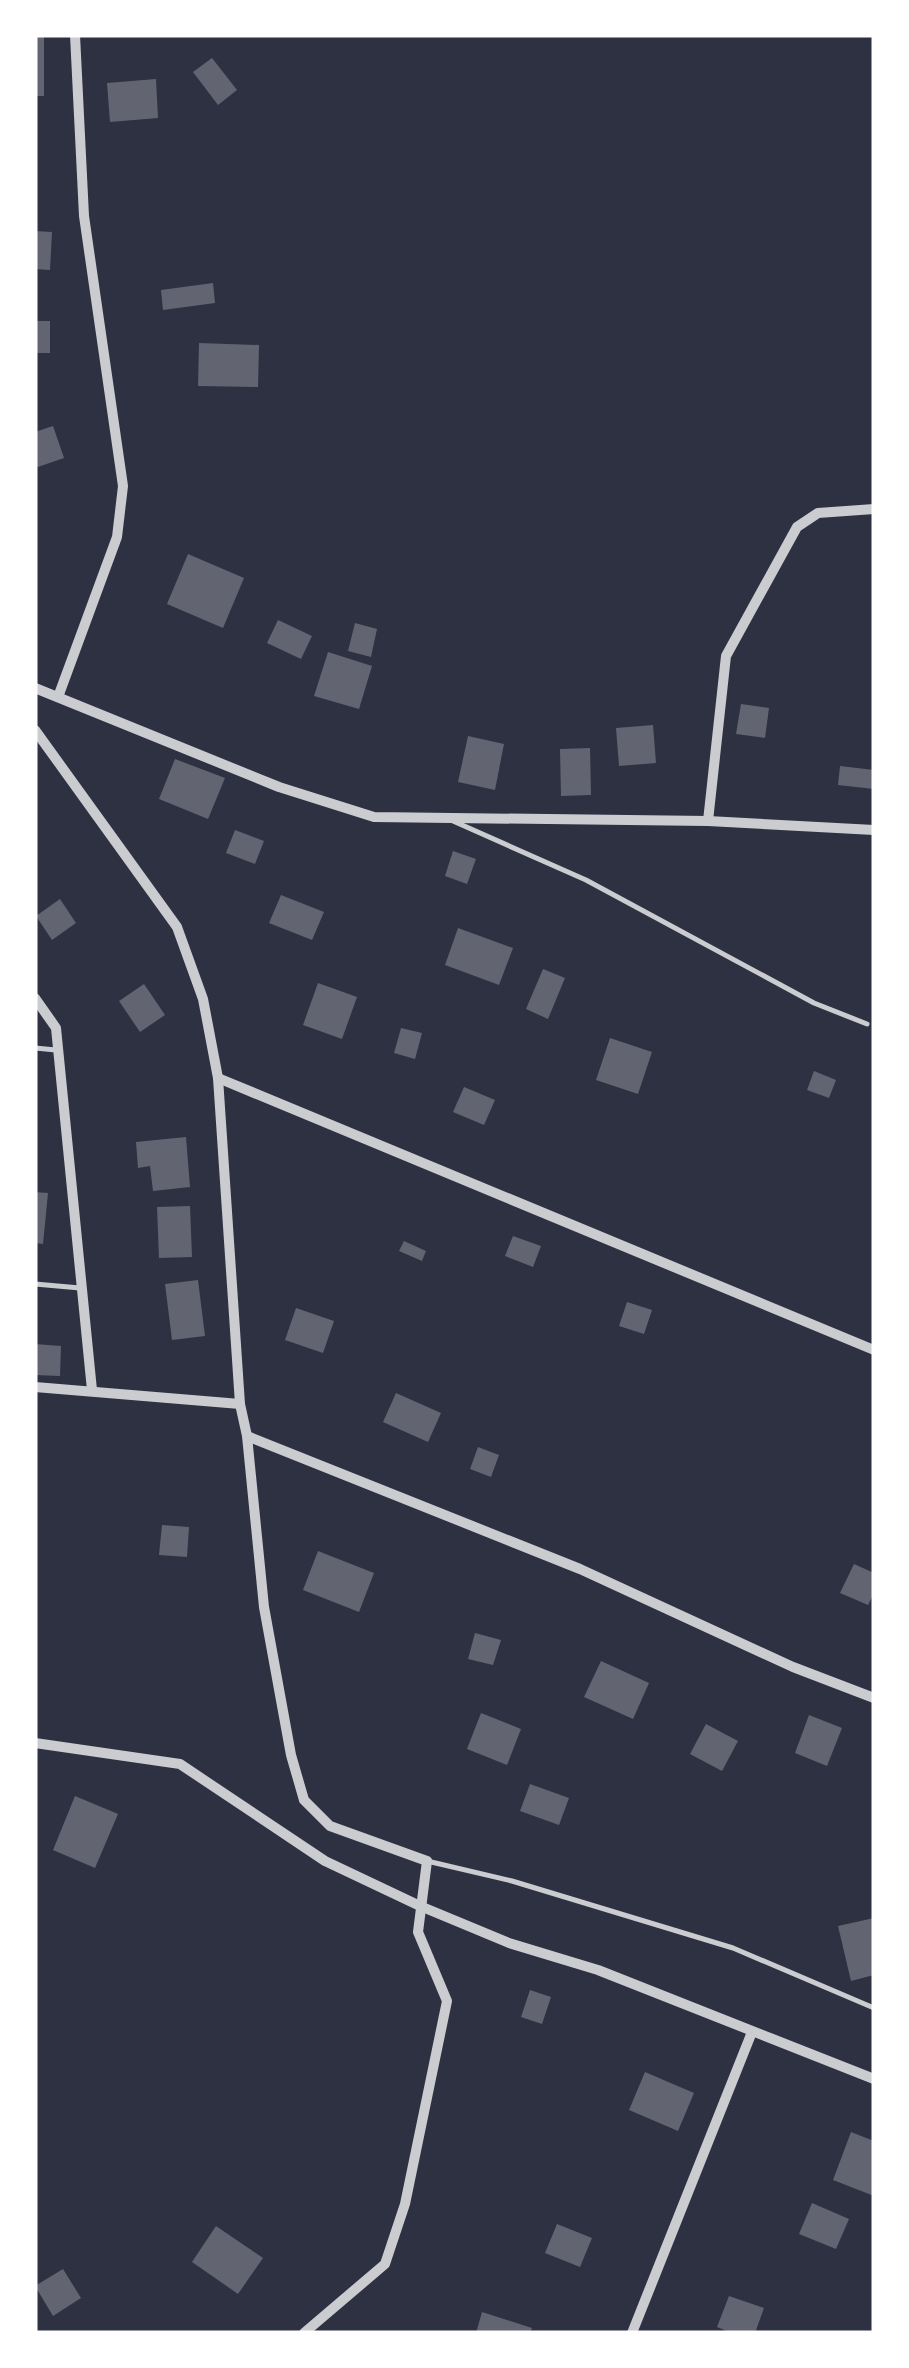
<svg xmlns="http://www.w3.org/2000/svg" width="909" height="2368" font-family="'Noto Sans',sans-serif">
	<rect width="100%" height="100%" fill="#2d3142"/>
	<g fill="#626471">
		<rect x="35" y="35" width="9" height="61"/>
		<path d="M212 58 237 90 218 105 193 72Z"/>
		<path d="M156 79 158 118 110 122 107 83Z"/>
		<path d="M35 231 52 232 50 270 35 269Z"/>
		<path d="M213 283 215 303 163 310 161 290Z"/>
		<rect x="35" y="321" width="15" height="32"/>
		<path d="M199 343 259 345 258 387 198 386Z"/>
		<path d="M53 426 64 458 35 468V432Z"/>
		<path d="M188 554 244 578 223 628 167 604Z"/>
		<path d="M278 620 312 636 301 659 267 643Z"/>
		<path d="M355 623 377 629 371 657 348 651Z"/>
		<path d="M328 652 372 666 359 709 314 696Z"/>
		<path d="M741 704 769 708 765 738 736 734Z"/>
		<path d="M653 725 656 763 619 766 616 728Z"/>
		<path d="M468 736 504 744 495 790 458 782Z"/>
		<path d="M590 748 591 795 561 796 560 749Z"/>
		<path d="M175 759 225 778 208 819 159 799Z"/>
		<path d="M840 766 874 770V789L838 785Z"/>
		<path d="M235 830 264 841 255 864 226 853Z"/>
		<path d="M453 851 476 859 467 884 445 876Z"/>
		<path d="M281 895 324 912 312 940 269 923Z"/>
		<path d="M60 899 76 923 52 940 36 916Z"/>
		<path d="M458 928 513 948 499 985 445 965Z"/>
		<path d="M543 969 565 978 548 1019 526 1009Z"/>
		<path d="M318 983 357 997 342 1039 303 1025Z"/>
		<path d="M144 984 165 1015 140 1032 119 1001Z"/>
		<path d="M401 1028 422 1033 415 1059 394 1053Z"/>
		<path d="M610 1038 652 1052 638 1094 596 1080Z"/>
		<path d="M814 1071 836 1080 829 1098 807 1090Z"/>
		<path d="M464 1087 495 1100 484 1125 453 1112Z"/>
		<path d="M186 1137 190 1187 153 1191 150 1166 138 1168 136 1142Z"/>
		<path d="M35 1192 48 1193 43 1244 35 1243Z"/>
		<path d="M190 1206 192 1257 159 1258 157 1207Z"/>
		<path d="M513 1236 541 1246 533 1267 505 1256Z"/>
		<path d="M404 1241 426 1251 422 1261 399 1251Z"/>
		<path d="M198 1280 205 1336 172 1340 165 1284Z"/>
		<path d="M627 1302 652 1310 644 1334 619 1326Z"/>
		<path d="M296 1308 334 1321 323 1353 285 1340Z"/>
		<path d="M35 1344 61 1346 60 1376 35 1375Z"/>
		<path d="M396 1393 441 1413 428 1442 383 1422Z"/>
		<path d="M478 1447 499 1455 491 1477 470 1469Z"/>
		<path d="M162 1525 189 1527 187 1557 159 1555Z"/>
		<path d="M318 1551 374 1573 359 1612 303 1590Z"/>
		<path d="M854 1564 874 1573V1593L868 1605 840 1593Z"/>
		<path d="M475 1633 501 1640 493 1665 468 1659Z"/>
		<path d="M601 1661 649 1683 633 1719 584 1697Z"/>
		<path d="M481 1713 521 1729 507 1765 467 1749Z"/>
		<path d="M809 1715 842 1728 827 1766 795 1753Z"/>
		<path d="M706 1724 738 1741 722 1771 690 1754Z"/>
		<path d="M530 1784 569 1798 559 1825 520 1811Z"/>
		<path d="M75 1796 118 1814 95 1868 53 1850Z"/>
		<path d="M874 1918V1975L851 1981 838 1926Z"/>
		<path d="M530 1990 551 1997 542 2024 521 2017Z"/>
		<path d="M645 2072 694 2093 678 2131 629 2110Z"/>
		<path d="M851 2132 874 2141V2196L833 2180Z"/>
		<path d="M812 2203 849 2219 836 2249 799 2234Z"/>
		<path d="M557 2224 592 2238 580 2267 545 2253Z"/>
		<path d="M216 2226 263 2258 238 2294 192 2262Z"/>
		<path d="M63 2269 81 2298 53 2316 35 2286Z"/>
		<path d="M729 2296 764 2308 755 2333H732L717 2327Z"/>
		<path d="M482 2312 532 2328 530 2333H476Z"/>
	</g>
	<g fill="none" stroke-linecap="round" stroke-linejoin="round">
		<g stroke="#caccd0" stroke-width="5">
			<path d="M453 821 586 880 814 1003 867 1024"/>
			<path d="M35 1048 56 1050"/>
			<path d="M35 1284 80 1288"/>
			<path d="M427 1861 512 1881 733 1948 874 2008"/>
		</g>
		<g stroke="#caccd0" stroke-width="10">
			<path d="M35 688 279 787 374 817 708 821 874 830"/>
			<path d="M58 697 117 537 123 486 84 216 75 35"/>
			<path d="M35 730 177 927 203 999 218 1078 240 1404 247 1436 264 1607 291 1755 304 1800 330 1826 427 1861 418 1932 447 2001 405 2204 385 2264 304 2333"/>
			<path d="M708 821 726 656 797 527 818 513 874 509"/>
			<path d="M35 998 56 1028 92 1390"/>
			<path d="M218 1078 874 1350"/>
			<path d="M35 1387 240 1404"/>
			<path d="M247 1436 580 1569 793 1667 874 1698"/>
			<path d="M35 1743 180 1764 325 1861 420 1906 509 1943 598 1970 874 2079"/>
			<path d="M632 2333 752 2032"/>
		</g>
	</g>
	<rect width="909" height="2368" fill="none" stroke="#ffffff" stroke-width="75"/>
</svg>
